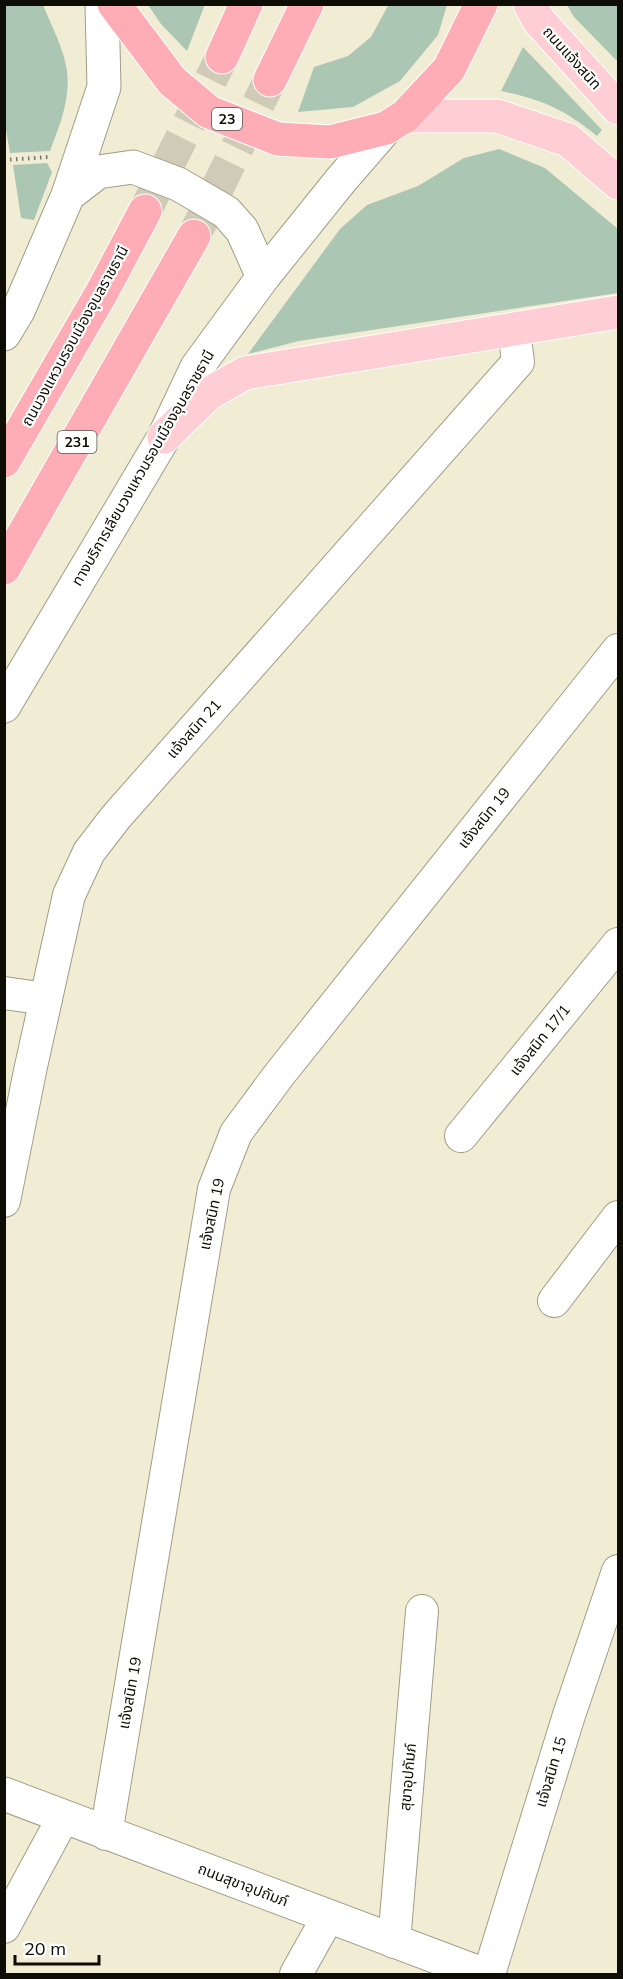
<svg xmlns="http://www.w3.org/2000/svg" width="623" height="1979" font-family="Mulish,'Noto Sans Thai',sans-serif">
	<rect width="100%" height="100%" fill="#f1edd5"/>
	<g fill="#abc6b3">
		<path d="M389 4 447 5 438 35 400 81 353 107 298 112 314 67 348 56 371 37Z"/>
		<path d="M4 5H43C54 32 72 63 67 93 65 113 57 132 50 151L10 153 4 119Z"/>
		<path d="M148 5H203L204 7 187 51 161 24Z"/>
		<path d="M567 5H618V62L574 17Z"/>
		<path d="M523 47 602 130 597 136C564 109 543 100 501 91Z"/>
		<path d="M499 149 545 168 618 229V293L299 341 248 354 340 229 367 205 418 186 464 158Z"/>
		<path d="M47 163 52 172 34 220 21 218 13 165Z"/>
	</g>
	<g fill="none" stroke-linecap="round" stroke-linejoin="round">
		<g stroke="#cfcbb6" stroke-width="33" stroke-dasharray="33 16" stroke-linecap="butt">
			<path d="M145 211 222 57"/>
			<path d="M194 236 270 80"/>
		</g>
		<defs>
			<g id="street">
				<path d="M4 993 46 999"/>
				<path d="M461 1136 618 944"/>
				<path d="M4 1201 30 1071 69 895 89 852 116 817 518 362 514 330"/>
				<path d="M554 1301 618 1217"/>
				<path d="M106 1834 214 1189 236 1133 279 1075 618 650"/>
				<path d="M4 1927 63 1818"/>
				<path d="M394 1942 422 1611"/>
				<path d="M296 1974 328 1917"/>
				<path d="M489 1974 569 1715 618 1571"/>
			</g>
			<g id="secondary">
				<path d="M68 195 98 172 133 167 178 184 226 212 242 230 263 277"/>
				<path d="M4 334 18 311 68 195 104 87 102 4"/>
				<path d="M4 706 164 437 197 367 263 277 341 180 386 128"/>
				<path d="M4 1794 482 1974"/>
			</g>
			<g id="primary">
				<path d="M530 4 539 21 618 108"/>
				<path d="M405 116H497L568 140 618 183"/>
				<path d="M164 437 208 394 245 373 618 312"/>
			</g>
			<g id="highway">
				<path d="M114 4 172 81 209 112 278 139 330 142 386 128 405 116 449 69 481 4"/>
				<path d="M222 57 246 4"/>
				<path d="M270 80 307 4"/>
				<path d="M4 461 102 292 145 211"/>
				<path d="M4 568 194 236"/>
			</g>
		</defs>
		<use href="#street" stroke="#a09d86" stroke-width="34"/>
		<use href="#secondary" stroke="#a09d86" stroke-width="35"/>
		<use href="#primary" stroke="#fff" stroke-width="35"/>
		<use href="#highway" stroke="#fff" stroke-width="35"/>
		<path stroke="#767464" stroke-width="4" stroke-dasharray="1.5 4.5" stroke-linecap="butt" d="M4 160 49 157"/>
		<use href="#street" stroke="#fff" stroke-width="32"/>
		<use href="#secondary" stroke="#fff" stroke-width="33"/>
		<use href="#primary" stroke="#feced4" stroke-width="33"/>
		<use href="#highway" stroke="#feadb7" stroke-width="33"/>
	</g>
	<g text-anchor="middle" stroke-width="4.5" stroke-linejoin="round" paint-order="stroke">
		<g fill="#fff" stroke="#565650" stroke-width="1.5">
			<rect x="212" y="108" width="30" height="22" rx="4.5"/>
			<rect x="57.5" y="431" width="39" height="22" rx="4.5"/>
		</g>
		<g font-size="14" font-weight="bold" fill="#0e0d05">
			<text x="227" y="124">23</text>
			<text x="77" y="447">231</text>
		</g>
		<g font-size="15" fill="#0e0d05" stroke="#fff">
			<text transform="translate(572 58) rotate(48)" y="5">ถนนแจ้งสนิท</text>
			<text transform="translate(75 336) rotate(-61)" y="5">ถนนวงแหวนรอบเมืองอุบลราชธานี</text>
			<text transform="translate(143 468) rotate(-60)" y="5">ทางบริการเลียบวงแหวนรอบเมืองอุบลราชธานี</text>
			<text transform="translate(194 729) rotate(-48)" y="5">แจ้งสนิท 21</text>
			<text transform="translate(484 818) rotate(-51)" y="5">แจ้งสนิท 19</text>
			<text transform="translate(540 1040) rotate(-51)" y="5">แจ้งสนิท 17/1</text>
			<text transform="translate(212 1214) rotate(-78)" y="5">แจ้งสนิท 19</text>
			<text transform="translate(130 1693) rotate(-80)" y="5">แจ้งสนิท 19</text>
			<text transform="translate(551 1772) rotate(-73)" y="5">แจ้งสนิท 15</text>
			<text transform="translate(408 1777) rotate(-85)" y="5">สุขาอุปกัมภ์</text>
			<text transform="translate(243 1885) rotate(21)" y="5">ถนนสุขาอุปถัมภ์</text>
		</g>
	</g>
	<rect width="623" height="1979" fill="none" stroke="#0e0d05" stroke-width="12"/>
	<path d="M15 1955v9h84v-9" fill="none" stroke="#0e0d05" stroke-width="3"/>
	<text x="24" y="1955" font-size="18" fill="#0e0d05" stroke="#ffffff" stroke-width="4.5" paint-order="stroke">20 m</text>
</svg>
